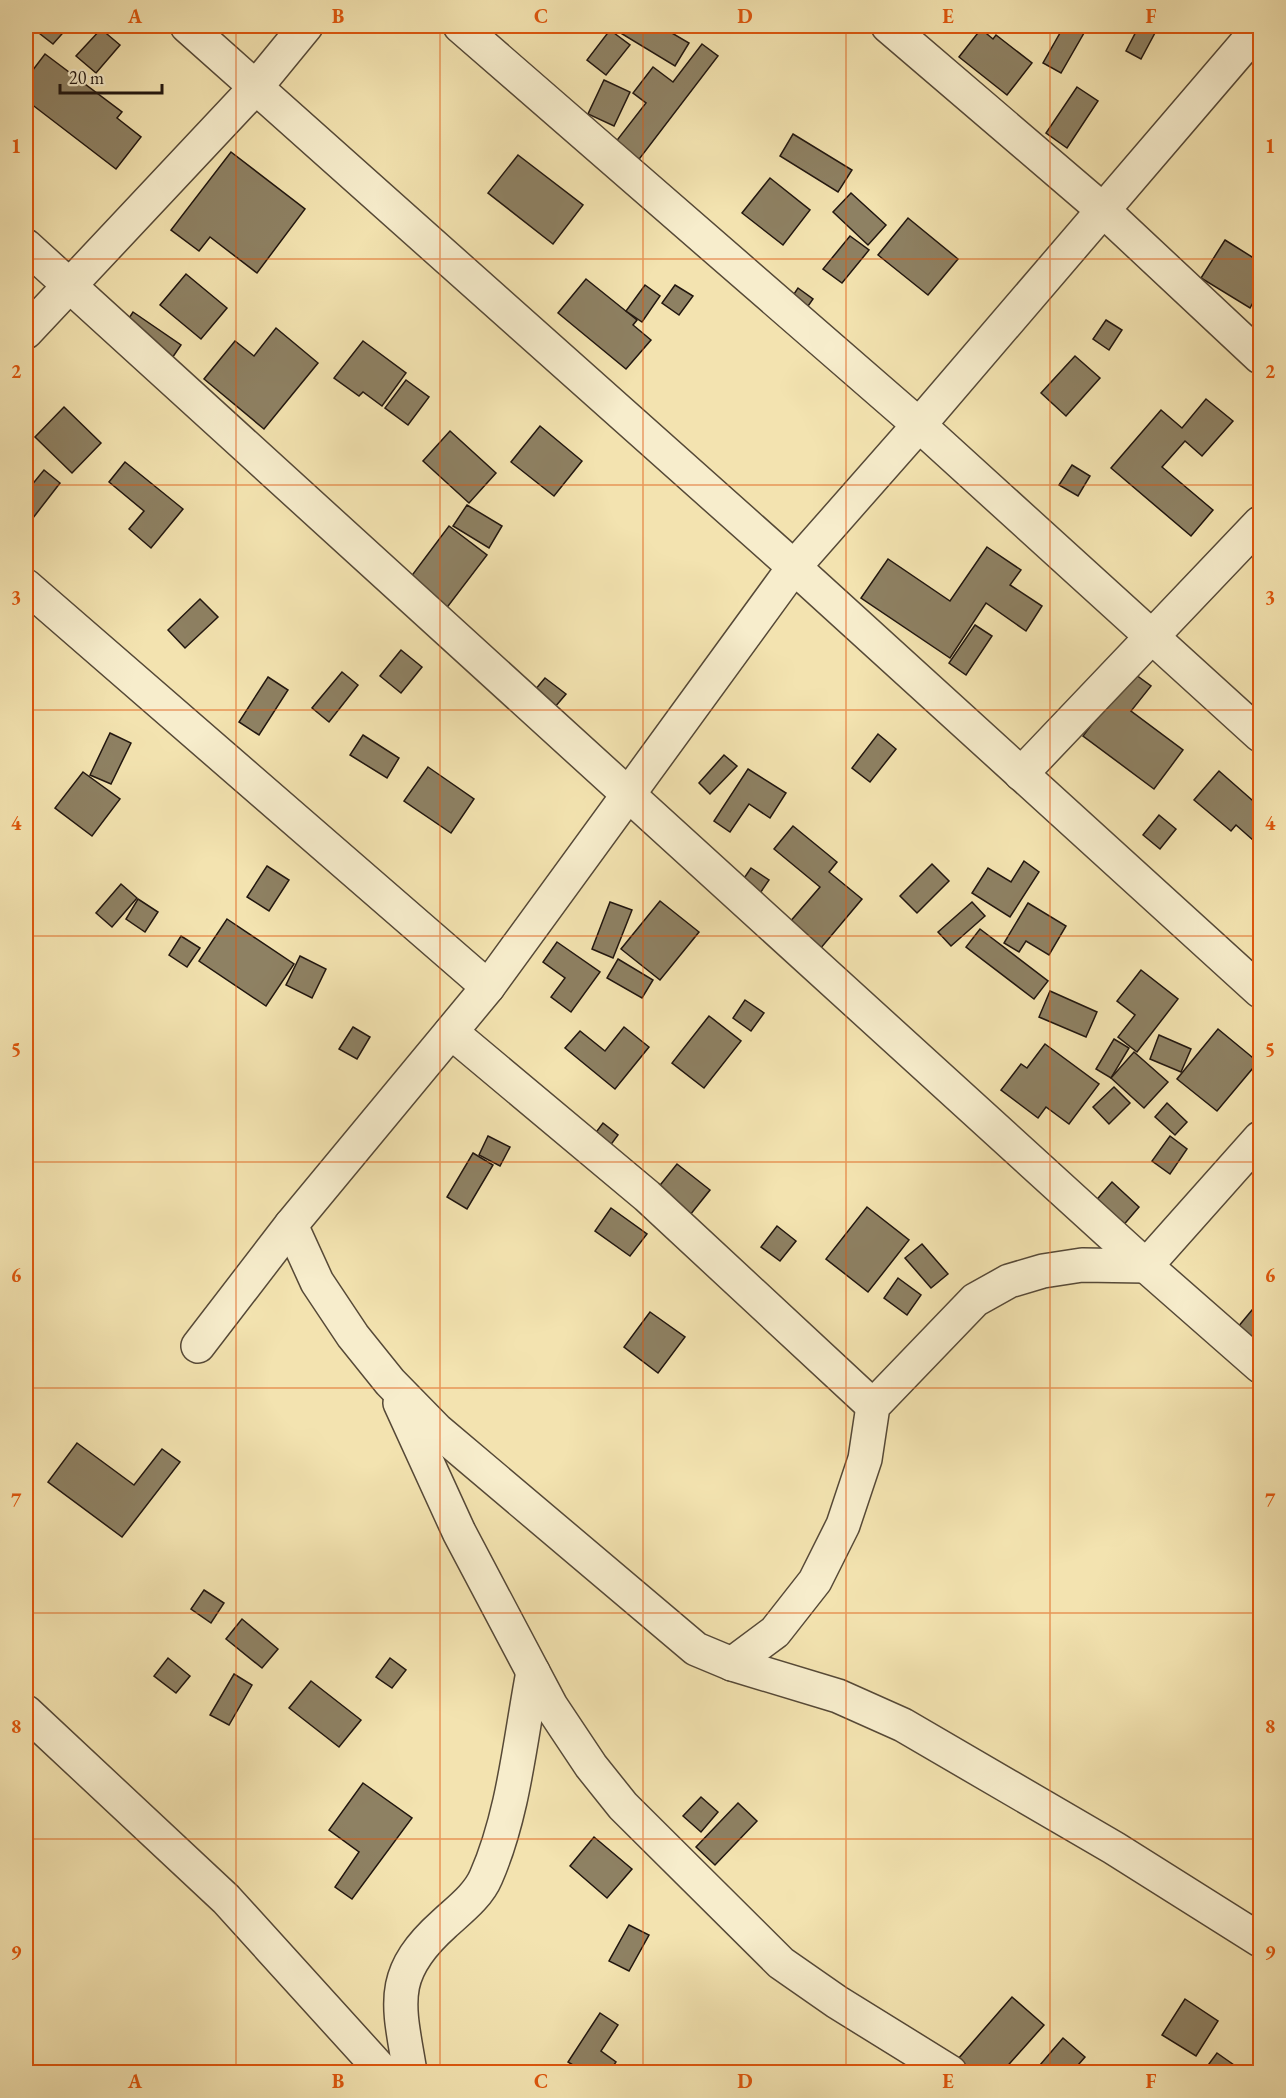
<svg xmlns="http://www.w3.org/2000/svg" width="1286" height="2098" font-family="'EB Garamond',serif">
	<rect width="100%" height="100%" fill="#f3e3b0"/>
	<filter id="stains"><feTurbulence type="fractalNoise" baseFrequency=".00333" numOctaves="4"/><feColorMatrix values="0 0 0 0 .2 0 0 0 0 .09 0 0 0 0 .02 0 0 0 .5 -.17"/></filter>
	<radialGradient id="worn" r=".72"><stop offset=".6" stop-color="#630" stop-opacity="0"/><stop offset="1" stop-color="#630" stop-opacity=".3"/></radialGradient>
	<g fill="#8e8163" stroke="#21160f" stroke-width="1.5">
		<path d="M30 26H69L53 44Z"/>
		<path d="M609 26H660L689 43 675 66Z"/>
		<path d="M1064 26H1088L1061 73 1043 63Z"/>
		<path d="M1139 26 1156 31 1141 59 1126 51Z"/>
		<path d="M101 29 120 45 96 73 76 56Z"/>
		<path d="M981 29 993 39 996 35 1032 63 1007 95 959 57Z"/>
		<path d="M610 30 630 45 606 75 587 60Z"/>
		<path d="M702 44 718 56 627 175 604 157 646 103 633 93 653 67 673 82Z"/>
		<path d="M45 54 122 112 117 118 141 137 116 169 26 100V79Z"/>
		<path d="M604 80 630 92 614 126 588 114Z"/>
		<path d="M1077 87 1098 101 1067 148 1046 133Z"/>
		<path d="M793 134 852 170 838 192 780 156Z"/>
		<path d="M231 152 305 209 257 273 210 237 199 251 171 230Z"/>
		<path d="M518 155 583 205 553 244 488 193Z"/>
		<path d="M770 178 810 210 783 245 742 213Z"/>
		<path d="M851 193 886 225 868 245 833 212Z"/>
		<path d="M908 218 958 259 928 295 878 255Z"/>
		<path d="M850 236 869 250 842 283 823 269Z"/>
		<path d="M1225 240 1260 262V290L1250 308 1201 278Z"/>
		<path d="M186 274 227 308 201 339 160 305Z"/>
		<path d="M586 279 637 320 633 325 651 340 626 369 558 313Z"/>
		<path d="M645 285 660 296 642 322 626 311Z"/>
		<path d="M675 285 693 296 679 315 662 303Z"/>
		<path d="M798 288 813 299 799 319 784 309Z"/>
		<path d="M133 312 181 345 166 367 118 335Z"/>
		<path d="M1106 320 1122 330 1109 350 1093 339Z"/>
		<path d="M276 328 318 363 264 429 204 379 235 341 254 356Z"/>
		<path d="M363 341 406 373 382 406 363 392 359 396 334 378Z"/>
		<path d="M1075 356 1100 378 1066 416 1041 393Z"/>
		<path d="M406 380 429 397 408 425 385 408Z"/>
		<path d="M1206 399 1233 421 1202 456 1185 441 1162 467 1213 510 1191 536 1111 468 1161 410 1182 428Z"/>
		<path d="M64 407 101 443 72 473 35 437Z"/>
		<path d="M540 426 582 461 554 496 511 462Z"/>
		<path d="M450 431 496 473 469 503 423 461Z"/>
		<path d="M125 462 183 509 151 548 129 529 144 511 109 482Z"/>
		<path d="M1072 465 1090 476 1078 496 1059 485Z"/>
		<path d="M44 470 60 483 26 527V492Z"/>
		<path d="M467 505 502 526 489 548 453 526Z"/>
		<path d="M449 526 487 555 442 614 404 586Z"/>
		<path d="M987 547 1021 570 1010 585 1042 606 1026 631 986 603 950 658 861 598 888 559 950 601Z"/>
		<path d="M200 599 218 617 185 648 168 630Z"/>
		<path d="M975 625 992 636 966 675 949 663Z"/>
		<path d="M401 650 422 667 401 693 380 676Z"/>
		<path d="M342 672 358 685 329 722 312 708Z"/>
		<path d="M1132 672 1151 686 1131 711 1183 750 1154 789 1083 736Z"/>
		<path d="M268 677 288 690 259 735 239 722Z"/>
		<path d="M545 678 566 694 549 714 529 697Z"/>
		<path d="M110 733 131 743 111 784 90 775Z"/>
		<path d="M878 734 896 749 870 782 852 768Z"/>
		<path d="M363 735 399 758 387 778 350 755Z"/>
		<path d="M724 755 737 766 710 794 699 783Z"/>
		<path d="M428 767 474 799 451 833 404 801Z"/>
		<path d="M748 769 786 793 770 818 749 804 730 832 714 821Z"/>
		<path d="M1219 771 1260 807V833L1254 841 1236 825 1231 831 1194 800Z"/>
		<path d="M83 772 120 799 92 836 55 808Z"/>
		<path d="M1159 815 1176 829 1160 849 1143 835Z"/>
		<path d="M793 826 837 862 829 872 862 899 820 949 789 923 820 887 774 849Z"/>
		<path d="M1024 861 1039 872 1010 917 972 893 988 868 1011 882Z"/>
		<path d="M932 864 949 881 917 913 900 896Z"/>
		<path d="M267 866 289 880 269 911 247 897Z"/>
		<path d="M751 868 769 880 756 899 738 887Z"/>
		<path d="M121 884 137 898 112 927 96 913Z"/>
		<path d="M138 899 158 912 145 932 126 919Z"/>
		<path d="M660 901 699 932 660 980 621 949Z"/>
		<path d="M610 902 632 910 613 958 592 949Z"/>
		<path d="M972 902 985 916 951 946 938 932Z"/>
		<path d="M1028 903 1066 926 1049 955 1026 941 1019 952 1004 943Z"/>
		<path d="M227 919 294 964 266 1006 199 961Z"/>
		<path d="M980 929 1048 981 1034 999 966 947Z"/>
		<path d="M181 936 200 948 187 967 169 955Z"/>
		<path d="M557 942 600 972 571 1012 551 997 565 978 543 962Z"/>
		<path d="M300 956 326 969 312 998 286 985Z"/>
		<path d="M618 959 653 980 642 998 607 978Z"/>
		<path d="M1141 970 1178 999 1137 1052 1118 1037 1135 1015 1117 1001Z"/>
		<path d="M1050 991 1097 1012 1086 1037 1039 1017Z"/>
		<path d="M745 1000 764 1013 751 1031 733 1018Z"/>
		<path d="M709 1016 741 1041 704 1088 672 1063Z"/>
		<path d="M353 1027 370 1037 357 1059 339 1049Z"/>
		<path d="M624 1027 649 1047 615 1089 565 1048 580 1031 605 1051Z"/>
		<path d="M1218 1029 1258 1062 1217 1111 1177 1079Z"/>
		<path d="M1159 1035 1191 1049 1181 1072 1150 1059Z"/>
		<path d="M1114 1039 1129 1048 1111 1078 1096 1069Z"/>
		<path d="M1045 1044 1099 1084 1069 1124 1046 1107 1038 1118 1001 1090 1021 1064 1027 1068Z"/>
		<path d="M1134 1052 1168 1082 1144 1108 1111 1078Z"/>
		<path d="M1114 1087 1130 1103 1109 1124 1093 1107Z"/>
		<path d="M1167 1103 1187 1122 1175 1135 1155 1117Z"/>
		<path d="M603 1123 618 1135 604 1154 588 1143Z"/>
		<path d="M488 1136 510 1147 500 1166 479 1155Z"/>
		<path d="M1170 1136 1187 1149 1170 1174 1152 1161Z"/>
		<path d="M473 1153 493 1165 467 1209 447 1197Z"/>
		<path d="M677 1164 710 1190 682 1225 649 1199Z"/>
		<path d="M1112 1182 1139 1207 1121 1228 1093 1204Z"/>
		<path d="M867 1207 909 1240 868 1292 826 1259Z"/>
		<path d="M611 1208 647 1234 630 1256 595 1231Z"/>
		<path d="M777 1226 796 1241 780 1261 761 1247Z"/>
		<path d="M922 1244 948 1274 931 1288 905 1258Z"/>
		<path d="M898 1278 921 1295 907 1315 884 1298Z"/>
		<path d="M1252 1310 1260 1316V1356L1233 1333Z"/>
		<path d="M650 1312 685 1337 658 1373 624 1347Z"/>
		<path d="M77 1443 134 1485 162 1449 180 1462 122 1537 48 1482Z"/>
		<path d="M204 1590 224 1603 211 1623 191 1609Z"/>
		<path d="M242 1619 278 1649 262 1668 226 1639Z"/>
		<path d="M168 1658 190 1676 176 1693 154 1676Z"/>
		<path d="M390 1658 406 1670 392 1688 376 1677Z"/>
		<path d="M234 1674 252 1685 229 1725 210 1715Z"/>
		<path d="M311 1681 361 1720 339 1747 289 1708Z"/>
		<path d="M363 1783 412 1818 352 1899 335 1887 359 1852 329 1830Z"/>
		<path d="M701 1797 718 1812 701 1832 683 1816Z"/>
		<path d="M738 1803 757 1821 715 1865 696 1847Z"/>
		<path d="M594 1837 632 1869 607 1898 570 1866Z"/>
		<path d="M629 1925 649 1935 629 1971 609 1961Z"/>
		<path d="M1012 1997 1044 2025 1002 2072H957L951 2067Z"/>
		<path d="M1185 1999 1218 2021 1196 2056 1162 2035Z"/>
		<path d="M600 2013 618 2025 601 2051 616 2062 609 2072H584L568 2062Z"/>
		<path d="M1063 2038 1085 2057 1072 2072H1034Z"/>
		<path d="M1217 2053 1244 2072H1203Z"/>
	</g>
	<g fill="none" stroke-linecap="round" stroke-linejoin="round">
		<defs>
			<g id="minor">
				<path d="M187 26 794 567 1260 991"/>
				<path d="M460 26 919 425 1260 735"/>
				<path d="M888 26 1104 211 1260 357"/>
				<path d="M26 246 1146 1266 1260 1366"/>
				<path d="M26 332 256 87 306 26"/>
				<path d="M26 586 488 987"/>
				<path d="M1021 774 1260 523"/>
				<path d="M451 1032 647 1196 873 1406"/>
				<path d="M291 1225 317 1282 353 1336 390 1382 437 1430 696 1649 732 1664 838 1696 903 1725 1114 1848 1260 1940"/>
				<path d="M198 1346 291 1225 488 987 794 567 919 425 1260 27"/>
				<path d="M400 1403 459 1532 551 1706 591 1766 623 1806 781 1963 837 2002 950 2072"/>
				<path d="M732 1664 775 1632 815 1581 843 1525 865 1459 873 1406 975 1300 1009 1281 1043 1271 1082 1265 1146 1266 1260 1138"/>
				<path d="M26 1712 226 1899 383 2072"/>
				<path d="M410 2072C399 2005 387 1975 444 1924 459 1910 478 1896 486 1877 514 1813 520 1740 533 1672"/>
			</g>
		</defs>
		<use href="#minor" stroke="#564937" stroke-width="36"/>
		<use href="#minor" stroke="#f7edcc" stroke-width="33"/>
	</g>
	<path fill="none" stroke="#de560c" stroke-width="1.5" stroke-opacity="0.55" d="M236 26V2072M440 26V2072M643 26V2072M846 26V2072M1050 26V2072M26 259H1260M26 485H1260M26 710H1260M26 936H1260M26 1162H1260M26 1388H1260M26 1613H1260M26 1839H1260"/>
	<rect width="1286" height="2098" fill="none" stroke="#f3e3b0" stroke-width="66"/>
	<path d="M60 84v9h102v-9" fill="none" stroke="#21160f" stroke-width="3"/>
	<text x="69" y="84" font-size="18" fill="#21160f" stroke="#f7edcc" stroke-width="4.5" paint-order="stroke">20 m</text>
	<rect x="33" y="33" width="1220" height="2032" fill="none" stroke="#de560c" stroke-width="2"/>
	<g font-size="20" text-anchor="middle" font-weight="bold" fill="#de560c">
		<text x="135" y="23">A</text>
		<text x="338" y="23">B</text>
		<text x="541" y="23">C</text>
		<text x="745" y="23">D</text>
		<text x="948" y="23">E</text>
		<text x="1151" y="23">F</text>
		<text x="16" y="153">1</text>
		<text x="1270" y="153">1</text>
		<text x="16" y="378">2</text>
		<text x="1270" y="378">2</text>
		<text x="16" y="604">3</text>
		<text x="1270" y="604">3</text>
		<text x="16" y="830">4</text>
		<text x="1270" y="830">4</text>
		<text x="16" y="1056">5</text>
		<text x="1270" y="1056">5</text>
		<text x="16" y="1282">6</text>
		<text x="1270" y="1282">6</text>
		<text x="16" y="1507">7</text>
		<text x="1270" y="1507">7</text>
		<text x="16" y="1733">8</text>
		<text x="1270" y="1733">8</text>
		<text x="16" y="1959">9</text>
		<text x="1270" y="1959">9</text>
		<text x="135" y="2088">A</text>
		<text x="338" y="2088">B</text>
		<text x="541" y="2088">C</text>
		<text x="745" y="2088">D</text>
		<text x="948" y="2088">E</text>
		<text x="1151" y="2088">F</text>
	</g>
	<rect width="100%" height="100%" filter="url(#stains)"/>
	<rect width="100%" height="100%" fill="url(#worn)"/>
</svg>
